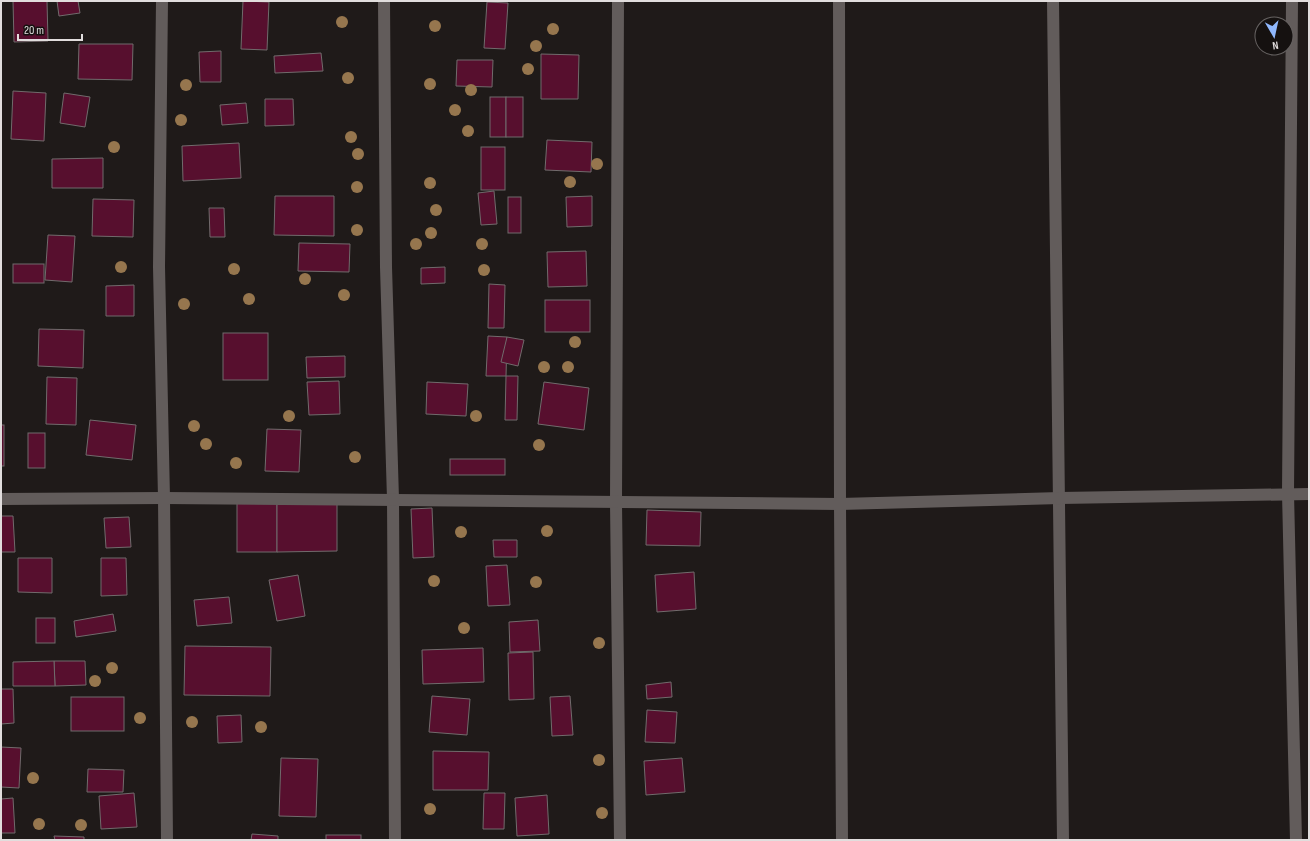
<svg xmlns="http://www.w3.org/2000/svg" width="1310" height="841" font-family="'Sofia Sans Condensed',sans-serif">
	<rect width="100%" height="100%" fill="#1f1a19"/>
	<g fill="#570f2e" stroke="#716b6c">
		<path d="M13 1H47L48 41 14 42Z"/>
		<path d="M57 1H78L80 13 59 16Z"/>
		<path d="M243 1 269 2 267 50 241 49Z"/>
		<path d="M487 2 508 3 505 49 484 48Z"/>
		<path d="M79 44H133L132 80 78 79Z"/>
		<path d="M221 51V82H200L199 52Z"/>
		<path d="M321 53 323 71 275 73 274 56Z"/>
		<path d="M541 54 579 55 578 99H541Z"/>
		<path d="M457 60H493L492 87 456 86Z"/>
		<path d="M13 91 46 93 44 141 11 139Z"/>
		<path d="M64 93 90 97 85 127 60 123Z"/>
		<rect x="490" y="97" width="16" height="40"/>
		<rect x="506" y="97" width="17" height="40"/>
		<path d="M265 99H293L294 125 265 126Z"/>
		<path d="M246 103 248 123 222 125 220 105Z"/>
		<path d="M547 140 592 142 591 172 545 170Z"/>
		<path d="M239 143 241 178 183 181 182 146Z"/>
		<rect x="481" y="147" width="24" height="43"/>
		<path d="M103 158V188H52V159Z"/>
		<path d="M494 191 497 224 481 225 478 193Z"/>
		<path d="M275 196H334V236L274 235Z"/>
		<path d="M592 196V226L567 227 566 197Z"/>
		<rect x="508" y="197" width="13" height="36"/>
		<path d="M93 199 134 200 133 237 92 236Z"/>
		<path d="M209 208H224L225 237H210Z"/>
		<path d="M48 235 75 236 72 282 45 280Z"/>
		<path d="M299 243 350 244 349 272 298 271Z"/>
		<path d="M586 251 587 286 548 287 547 252Z"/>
		<rect x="13" y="264" width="31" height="19"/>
		<path d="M445 267V283L421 284V268Z"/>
		<path d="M489 284 505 285 504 328H488Z"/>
		<path d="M134 285V316H106V286Z"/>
		<rect x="545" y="300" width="45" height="32"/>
		<path d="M39 329 84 330 83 368 38 366Z"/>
		<rect x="223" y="333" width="45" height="47"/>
		<path d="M488 336 507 337 506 376H486Z"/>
		<path d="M507 337 524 340 518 366 501 362Z"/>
		<path d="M345 356V377L307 378 306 357Z"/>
		<path d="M506 376H518L517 420H505Z"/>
		<path d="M47 377 77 378 76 425 46 424Z"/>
		<path d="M339 381 340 414 309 415 307 382Z"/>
		<path d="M427 382 468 384 466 416 426 414Z"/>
		<path d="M544 382 589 388 584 430 538 424Z"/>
		<path d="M90 420 136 425 132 460 86 455Z"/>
		<rect x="1" y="425" width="3" height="41"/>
		<path d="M267 429 301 430 299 472 265 471Z"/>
		<rect x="28" y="433" width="17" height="35"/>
		<rect x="450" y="459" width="55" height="16"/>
		<rect x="237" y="501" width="40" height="51"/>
		<path d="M277 501H337V551L277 552Z"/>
		<path d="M432 508 434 557 413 558 411 509Z"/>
		<path d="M647 510 701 512 700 546 646 545Z"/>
		<path d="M1 516H13L15 552H1Z"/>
		<path d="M129 517 131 547 106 548 104 518Z"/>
		<path d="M493 540H517V557H494Z"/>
		<path d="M18 558H52V593L18 592Z"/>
		<path d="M101 558H126L127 595 101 596Z"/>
		<path d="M507 565 510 605 488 606 486 566Z"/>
		<path d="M694 572 696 609 657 612 655 575Z"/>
		<path d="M298 575 305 616 277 621 269 580Z"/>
		<path d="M229 597 232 623 197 626 194 600Z"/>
		<path d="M113 614 116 631 76 637 74 621Z"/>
		<rect x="36" y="618" width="19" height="25"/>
		<path d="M538 620 540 651 510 652 509 622Z"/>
		<path d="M185 646 271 647 270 696 184 695Z"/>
		<path d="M483 648 484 682 423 684 422 650Z"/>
		<path d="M533 652 534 699 509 700 508 653Z"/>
		<path d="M54 661H85L86 685 55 686Z"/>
		<path d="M54 661 55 686H13V662Z"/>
		<path d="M671 682 672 697 647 699 646 685Z"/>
		<path d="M1 689H13L14 723 1 724Z"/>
		<path d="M432 696 470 699 467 735 429 732Z"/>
		<path d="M570 696 573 735 552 736 550 697Z"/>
		<rect x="71" y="697" width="53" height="34"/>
		<path d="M647 710 677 712 675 743 645 742Z"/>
		<path d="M241 715 242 742 218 743 217 716Z"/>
		<path d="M1 747 21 748 19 788 1 787Z"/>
		<path d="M433 751 489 752 488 790H433Z"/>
		<path d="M281 758 318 759 316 817 279 816Z"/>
		<path d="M682 758 685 792 646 795 644 761Z"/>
		<path d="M88 769 124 770 123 792H87Z"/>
		<path d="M134 793 137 827 101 829 99 796Z"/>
		<path d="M484 793H505L504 829H483Z"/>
		<path d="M547 795 549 834 517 836 515 798Z"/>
		<path d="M13 798 15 833H1V799Z"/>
		<path d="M252 834 278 836V840H251Z"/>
		<rect x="326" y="835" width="35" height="5"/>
		<path d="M54 836 84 837V840H55Z"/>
	</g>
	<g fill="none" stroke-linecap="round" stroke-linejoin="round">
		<g stroke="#625c5b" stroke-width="12">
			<path d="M162 1 159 267 164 498 167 840"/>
			<path d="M384 1 386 267 393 499 395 840"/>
			<path d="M618 1 616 503 620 840"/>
			<path d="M839 1 840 504 842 840"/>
			<path d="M1053 1 1063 840"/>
			<path d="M1292 1 1288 493 1296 840"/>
			<path d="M1 499 164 498 840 504 1060 498 1309 494"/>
		</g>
	</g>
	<g fill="#96764e">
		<circle cx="342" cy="22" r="6"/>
		<circle cx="435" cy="26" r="6"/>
		<circle cx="553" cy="29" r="6"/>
		<circle cx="536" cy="46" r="6"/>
		<circle cx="528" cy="69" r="6"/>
		<circle cx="348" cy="78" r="6"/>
		<circle cx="430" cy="84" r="6"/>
		<circle cx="186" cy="85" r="6"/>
		<circle cx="471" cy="90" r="6"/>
		<circle cx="455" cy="110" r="6"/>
		<circle cx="181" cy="120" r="6"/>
		<circle cx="468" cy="131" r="6"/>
		<circle cx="351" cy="137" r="6"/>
		<circle cx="114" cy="147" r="6"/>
		<circle cx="358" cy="154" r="6"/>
		<circle cx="597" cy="164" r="6"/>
		<circle cx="570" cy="182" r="6"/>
		<circle cx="430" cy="183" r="6"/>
		<circle cx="357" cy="187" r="6"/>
		<circle cx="436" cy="210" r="6"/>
		<circle cx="357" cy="230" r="6"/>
		<circle cx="431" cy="233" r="6"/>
		<circle cx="416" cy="244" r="6"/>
		<circle cx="482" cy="244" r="6"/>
		<circle cx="121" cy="267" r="6"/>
		<circle cx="234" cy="269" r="6"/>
		<circle cx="484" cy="270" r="6"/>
		<circle cx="305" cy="279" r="6"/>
		<circle cx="344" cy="295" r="6"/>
		<circle cx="249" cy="299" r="6"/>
		<circle cx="184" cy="304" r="6"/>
		<circle cx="575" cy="342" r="6"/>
		<circle cx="544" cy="367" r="6"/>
		<circle cx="568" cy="367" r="6"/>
		<circle cx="289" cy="416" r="6"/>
		<circle cx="476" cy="416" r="6"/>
		<circle cx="194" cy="426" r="6"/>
		<circle cx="206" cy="444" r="6"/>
		<circle cx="539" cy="445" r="6"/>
		<circle cx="355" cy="457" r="6"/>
		<circle cx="236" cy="463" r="6"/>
		<circle cx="547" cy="531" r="6"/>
		<circle cx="461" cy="532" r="6"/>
		<circle cx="434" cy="581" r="6"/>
		<circle cx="536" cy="582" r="6"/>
		<circle cx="464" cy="628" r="6"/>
		<circle cx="599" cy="643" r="6"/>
		<circle cx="112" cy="668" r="6"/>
		<circle cx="95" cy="681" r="6"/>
		<circle cx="140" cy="718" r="6"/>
		<circle cx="192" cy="722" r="6"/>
		<circle cx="261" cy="727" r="6"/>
		<circle cx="599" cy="760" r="6"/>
		<circle cx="33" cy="778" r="6"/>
		<circle cx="430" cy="809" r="6"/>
		<circle cx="602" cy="813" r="6"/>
		<circle cx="39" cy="824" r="6"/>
		<circle cx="81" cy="825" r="6"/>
	</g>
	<rect width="1310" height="841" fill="none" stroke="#e1dddd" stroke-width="4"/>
	<g transform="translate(1274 36) rotate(171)"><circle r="19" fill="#151110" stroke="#676362"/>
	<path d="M0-3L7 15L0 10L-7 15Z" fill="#90b8fd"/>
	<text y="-6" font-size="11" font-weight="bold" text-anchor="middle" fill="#e1dddd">N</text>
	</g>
	<path d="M18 34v6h64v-6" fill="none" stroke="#e1dddd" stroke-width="2"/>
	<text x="24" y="34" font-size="12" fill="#e1dddd" stroke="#151110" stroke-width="3" paint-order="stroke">20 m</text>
</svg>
